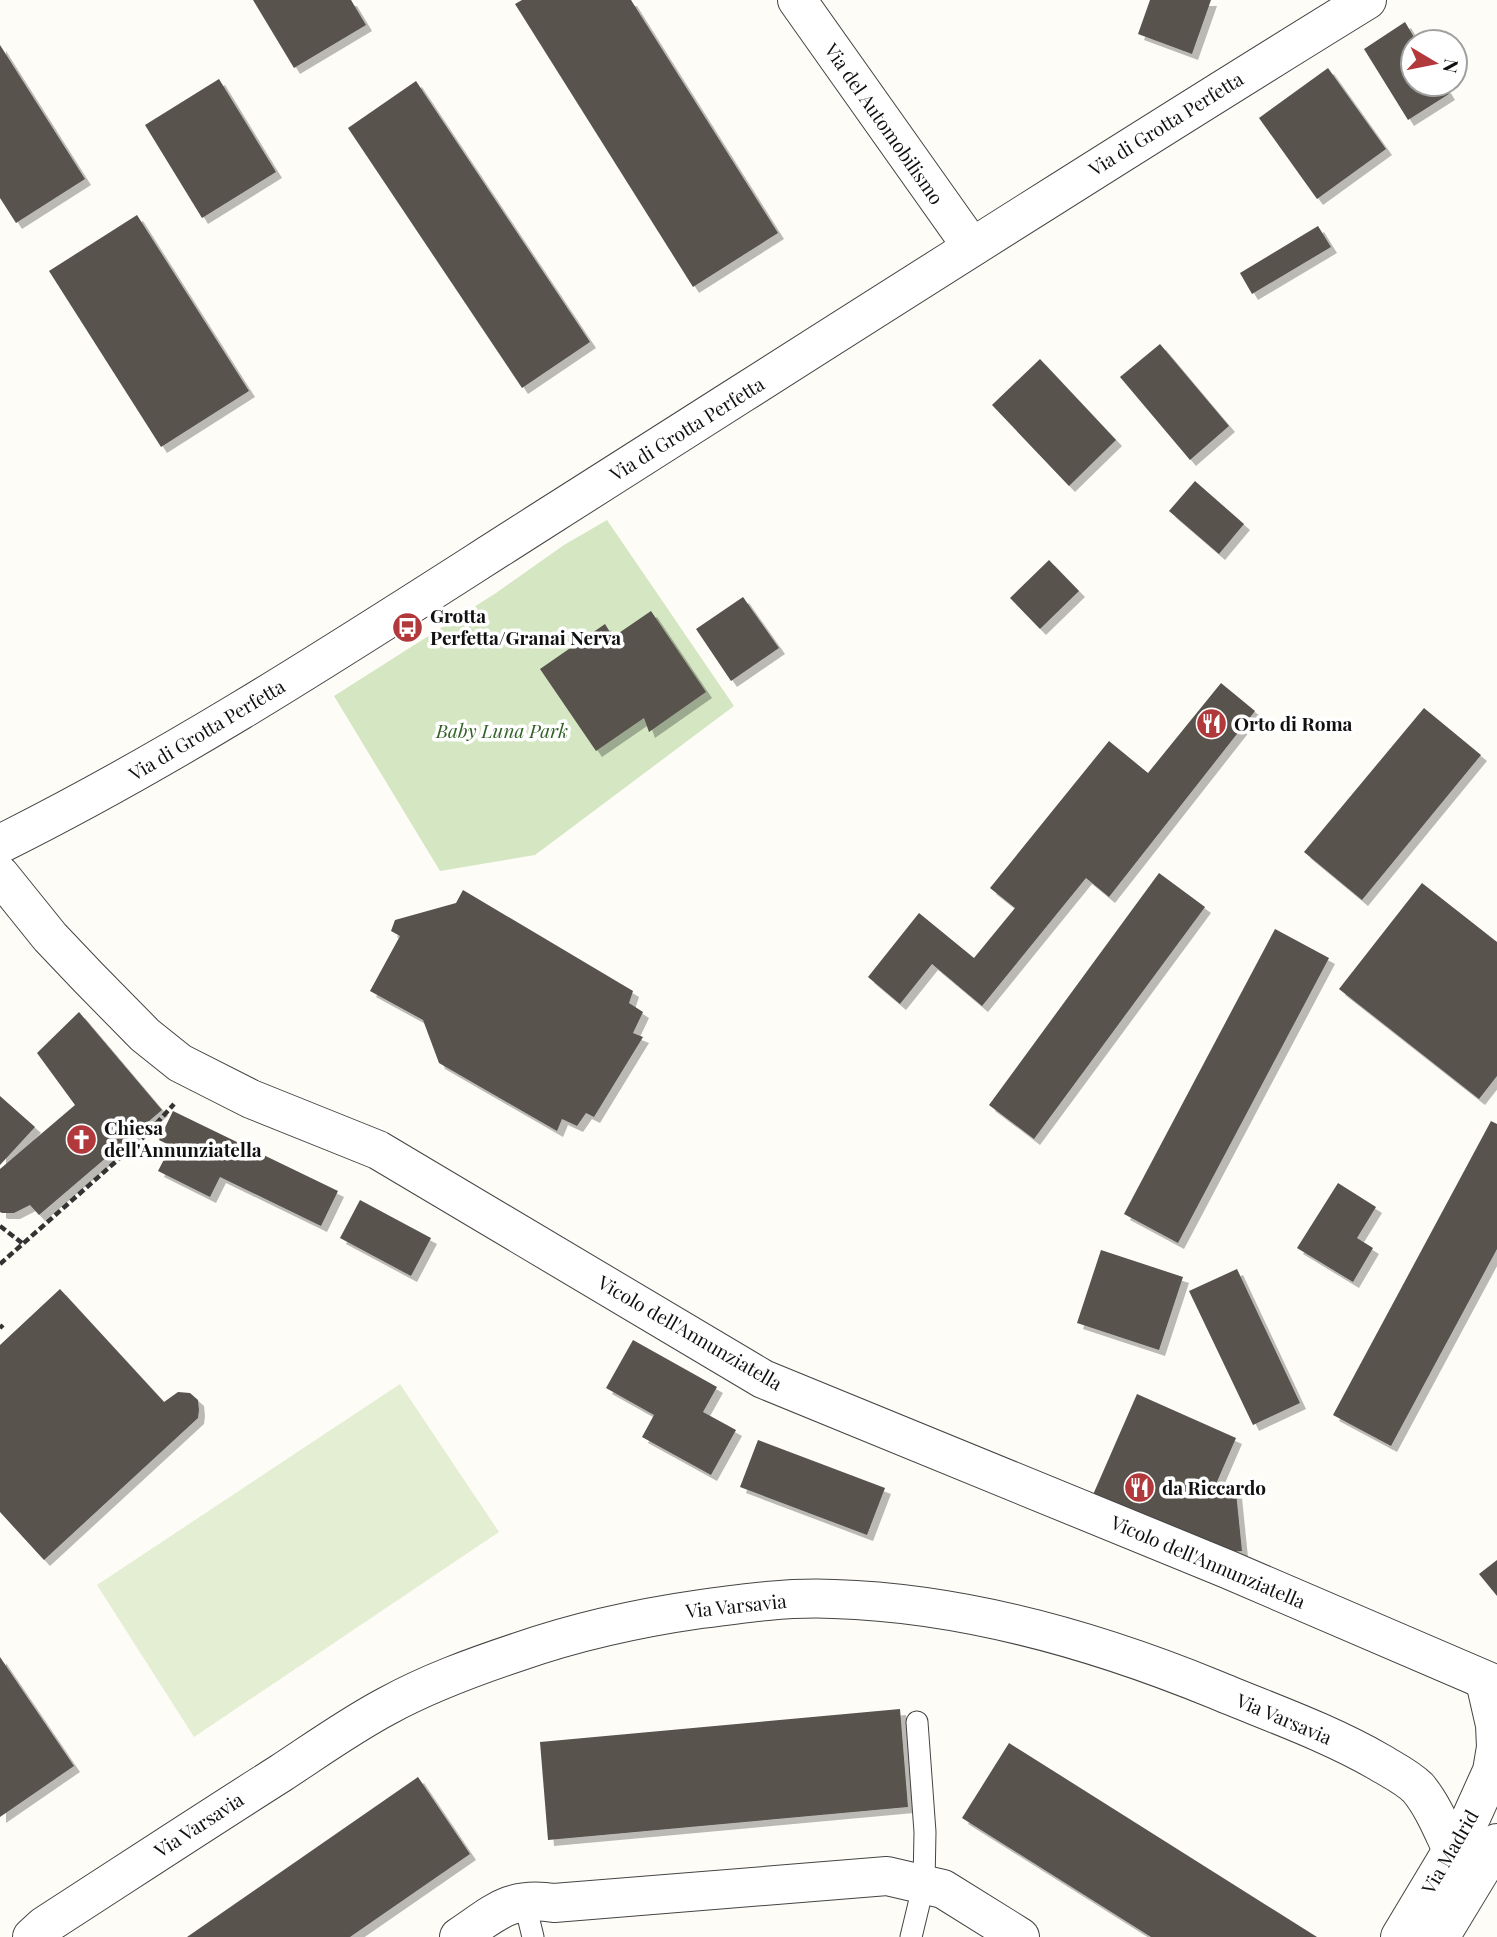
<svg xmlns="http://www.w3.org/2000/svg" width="1497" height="1937" font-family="'Playfair Display',serif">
	<defs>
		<filter id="shadow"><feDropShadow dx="6" dy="6" stdDeviation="0" flood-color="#0004"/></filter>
	</defs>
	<rect width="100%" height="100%" fill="#fefcf6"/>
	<path fill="#d4e6c2" d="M607 520 734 706 535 855 440 871 334 696 496 593 564 545Z"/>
	<path fill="#e4eed3" d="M400 1384 499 1532 194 1737 97 1585Z"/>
	<g fill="#58524e" filter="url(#shadow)">
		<path d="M253 0H351L366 25 294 68Z"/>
		<path d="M522 0H631L778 233 693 287 515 4Z"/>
		<path d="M1150 0H1211L1192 54 1138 34Z"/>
		<path d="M1405 22 1417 42H1413V84H1443L1449 94 1408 120 1364 49Z"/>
		<path d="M0 45 85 179 16 223 0 198Z"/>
		<path d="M1328 68 1386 149 1317 199 1259 118Z"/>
		<path d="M219 79 276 172 202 218 145 125Z"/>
		<path d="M416 81 590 342 522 388 348 128Z"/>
		<path d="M137 215 249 391 161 447 49 271Z"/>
		<path d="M1318 226 1331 247 1252 294 1240 273Z"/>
		<path d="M1160 344 1229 426 1190 460 1120 377Z"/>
		<path d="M1040 359 1116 440 1069 486 992 405Z"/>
		<path d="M1195 481 1244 524 1219 554 1169 511Z"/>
		<path d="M1049 560 1079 591 1040 629 1010 598Z"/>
		<path d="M743 597 779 648 731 681 696 629Z"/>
		<path d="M651 611 706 692 649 732 644 718 596 751 540 669 605 624 613 637Z"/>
		<path d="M1221 683 1255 711 1109 897 1086 878 982 1006 932 964 900 1004 868 977 919 913 974 958 1015 908 990 888 1109 741 1148 773Z"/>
		<path d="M1424 708 1481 755 1362 900 1304 852Z"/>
		<path d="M1159 873 1205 907 1034 1139 989 1105Z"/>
		<path d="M1422 883 1497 942V1076L1479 1099 1339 989Z"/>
		<path d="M463 890 633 991 629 1003 643 1012 633 1033 643 1037 594 1117 586 1113 577 1126 562 1119 557 1131 439 1063 423 1020 370 991 400 936 391 931 395 920 456 903Z"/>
		<path d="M1275 929 1329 958 1178 1243 1124 1214Z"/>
		<path d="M79 1012 162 1110 39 1215 30 1205 14 1213H2L0 1212V1169L75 1105 37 1053Z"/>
		<path d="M0 1096 35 1127 0 1165Z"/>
		<path d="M173 1111 338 1191 321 1226 220 1177 210 1197 158 1171 171 1146 159 1140Z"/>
		<path d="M1491 1121 1497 1124V1249L1391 1446 1333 1415Z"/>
		<path d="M1338 1183 1376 1207 1357 1238 1373 1248 1353 1282 1297 1248Z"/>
		<path d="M360 1200 431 1238 411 1276 340 1238Z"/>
		<path d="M1101 1250 1183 1277 1159 1350 1077 1323Z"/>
		<path d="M1237 1269 1300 1403 1253 1425 1189 1291Z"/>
		<path d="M60 1289 164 1402 178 1392 190 1393 198 1400 199 1410 198 1418 44 1560 0 1512V1345Z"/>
		<path d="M633 1340 717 1387 703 1412 736 1430 711 1475 642 1437 654 1415 606 1388Z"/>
		<path d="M1137 1394 1236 1438 1216 1484 1236 1492 1242 1551 1220 1553 1092 1497Z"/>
		<path d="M758 1440 885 1488 867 1535 740 1487Z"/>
		<path d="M1497 1560V1596L1479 1574Z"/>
		<path d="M0 1657 74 1766 0 1817Z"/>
		<path d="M900 1709 908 1807 548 1840 540 1742Z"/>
		<path d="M1009 1743 1317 1937H1151L962 1818Z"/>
		<path d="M418 1777 470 1854 350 1937H187Z"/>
	</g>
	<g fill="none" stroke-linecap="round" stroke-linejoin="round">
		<defs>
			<g id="service">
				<path d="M524 1900 533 1937"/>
				<path d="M911 1937 924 1883 925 1832 917 1722"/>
			</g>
			<g id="minor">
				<path d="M797 0 972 247"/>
				<path d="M0 875 50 937 88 977 145 1035 180 1063 251 1099 378 1150 763 1379 1227 1569 1497 1685"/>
				<path d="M32 1937 44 1926C123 1875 202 1823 281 1773 316 1750 351 1725 387 1706 429 1683 473 1667 518 1652 578 1631 638 1618 701 1609 745 1603 789 1597 834 1599 964 1603 1094 1640 1214 1689 1269 1712 1327 1732 1379 1762 1392 1770 1407 1777 1418 1788 1433 1806 1442 1829 1452 1850"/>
				<path d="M459 1937C495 1913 509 1896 554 1903L887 1876 943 1889 1020 1937"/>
				<path d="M1400 1937 1469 1822 1492 1771 1496 1747 1495 1725 1485 1681"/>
				<path d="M1440 1937 1497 1843"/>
			</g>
			<path id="tertiary" d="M0 844C193 748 373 628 554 513 825 341 1094 168 1367 0"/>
		</defs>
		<use href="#service" stroke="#444" stroke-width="23"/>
		<use href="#minor" stroke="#444" stroke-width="40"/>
		<use href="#tertiary" stroke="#444" stroke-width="40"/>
		<g stroke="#333" stroke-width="4.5" stroke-dasharray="7 3.5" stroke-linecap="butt">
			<path d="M0 1226 22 1243"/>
			<path d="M0 1264 147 1134 174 1104"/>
			<path d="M0 1325 3 1328"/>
		</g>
		<use href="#service" stroke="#fff" stroke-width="21"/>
		<use href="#minor" stroke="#fff" stroke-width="38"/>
		<use href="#tertiary" stroke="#fff" stroke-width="38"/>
	</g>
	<defs>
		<symbol id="bus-disc" viewBox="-11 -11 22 22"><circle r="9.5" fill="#b1383b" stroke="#fff"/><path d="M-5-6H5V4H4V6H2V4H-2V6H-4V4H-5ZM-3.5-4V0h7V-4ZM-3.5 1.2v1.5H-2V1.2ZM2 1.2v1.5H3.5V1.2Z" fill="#fff"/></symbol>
		<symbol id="restaurant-disc" viewBox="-11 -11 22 22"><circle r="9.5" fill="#b1383b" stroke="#fff"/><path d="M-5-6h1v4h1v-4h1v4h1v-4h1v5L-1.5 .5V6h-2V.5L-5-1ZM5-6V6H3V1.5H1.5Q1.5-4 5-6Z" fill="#fff"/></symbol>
		<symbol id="church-disc" viewBox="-11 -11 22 22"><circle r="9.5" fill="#b1383b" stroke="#fff"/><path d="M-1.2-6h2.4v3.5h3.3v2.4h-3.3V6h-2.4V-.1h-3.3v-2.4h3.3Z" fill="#fff"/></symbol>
	</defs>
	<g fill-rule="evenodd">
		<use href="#bus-disc" x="390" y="610" width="35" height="35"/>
		<use href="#restaurant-disc" x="1194" y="706" width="35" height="35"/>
		<use href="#church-disc" x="64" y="1122" width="35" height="35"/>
		<use href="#restaurant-disc" x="1122" y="1470" width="35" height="35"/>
	</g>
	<g text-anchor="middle" stroke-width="7" stroke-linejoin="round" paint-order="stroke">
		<g font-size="19" fill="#111" stroke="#fff">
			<text transform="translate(884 124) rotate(55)" y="7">Via del Automobilismo</text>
			<text transform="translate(1166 124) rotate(-32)" y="7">Via di Grotta Perfetta</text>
			<text transform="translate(687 429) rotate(-32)" y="7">Via di Grotta Perfetta</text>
			<text transform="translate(207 730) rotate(-31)" y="7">Via di Grotta Perfetta</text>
			<text transform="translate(690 1333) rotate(30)" y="7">Vicolo dell'Annunziatella</text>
			<text transform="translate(1208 1562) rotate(23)" y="7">Vicolo dell'Annunziatella</text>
			<text transform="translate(736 1606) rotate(-6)" y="7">Via Varsavia</text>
			<text transform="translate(1284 1719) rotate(23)" y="7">Via Varsavia</text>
			<text transform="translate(199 1825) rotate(-33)" y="7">Via Varsavia</text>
			<text transform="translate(1450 1852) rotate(-60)" y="7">Via Madrid</text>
		</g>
		<g font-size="19" font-weight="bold" fill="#111" stroke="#fff" text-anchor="start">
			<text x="430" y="623">Grotta<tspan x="430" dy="22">Perfetta/Granai Nerva</tspan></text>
			<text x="1234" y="731">Orto di Roma</text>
			<text x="104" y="1135">Chiesa<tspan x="104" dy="22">dell'Annunziatella</tspan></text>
			<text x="1162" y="1495">da Riccardo</text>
		</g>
		<g font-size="19" font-style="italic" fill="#326228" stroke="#fff">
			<text x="502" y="738">Baby Luna Park</text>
		</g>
	</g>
	<g transform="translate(1434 63) rotate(100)"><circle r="33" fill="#ffffff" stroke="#a0a0a0" stroke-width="2"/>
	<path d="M0-5L12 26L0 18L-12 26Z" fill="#b1383b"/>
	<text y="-10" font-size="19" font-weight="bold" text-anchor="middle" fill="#111111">N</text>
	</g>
</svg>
